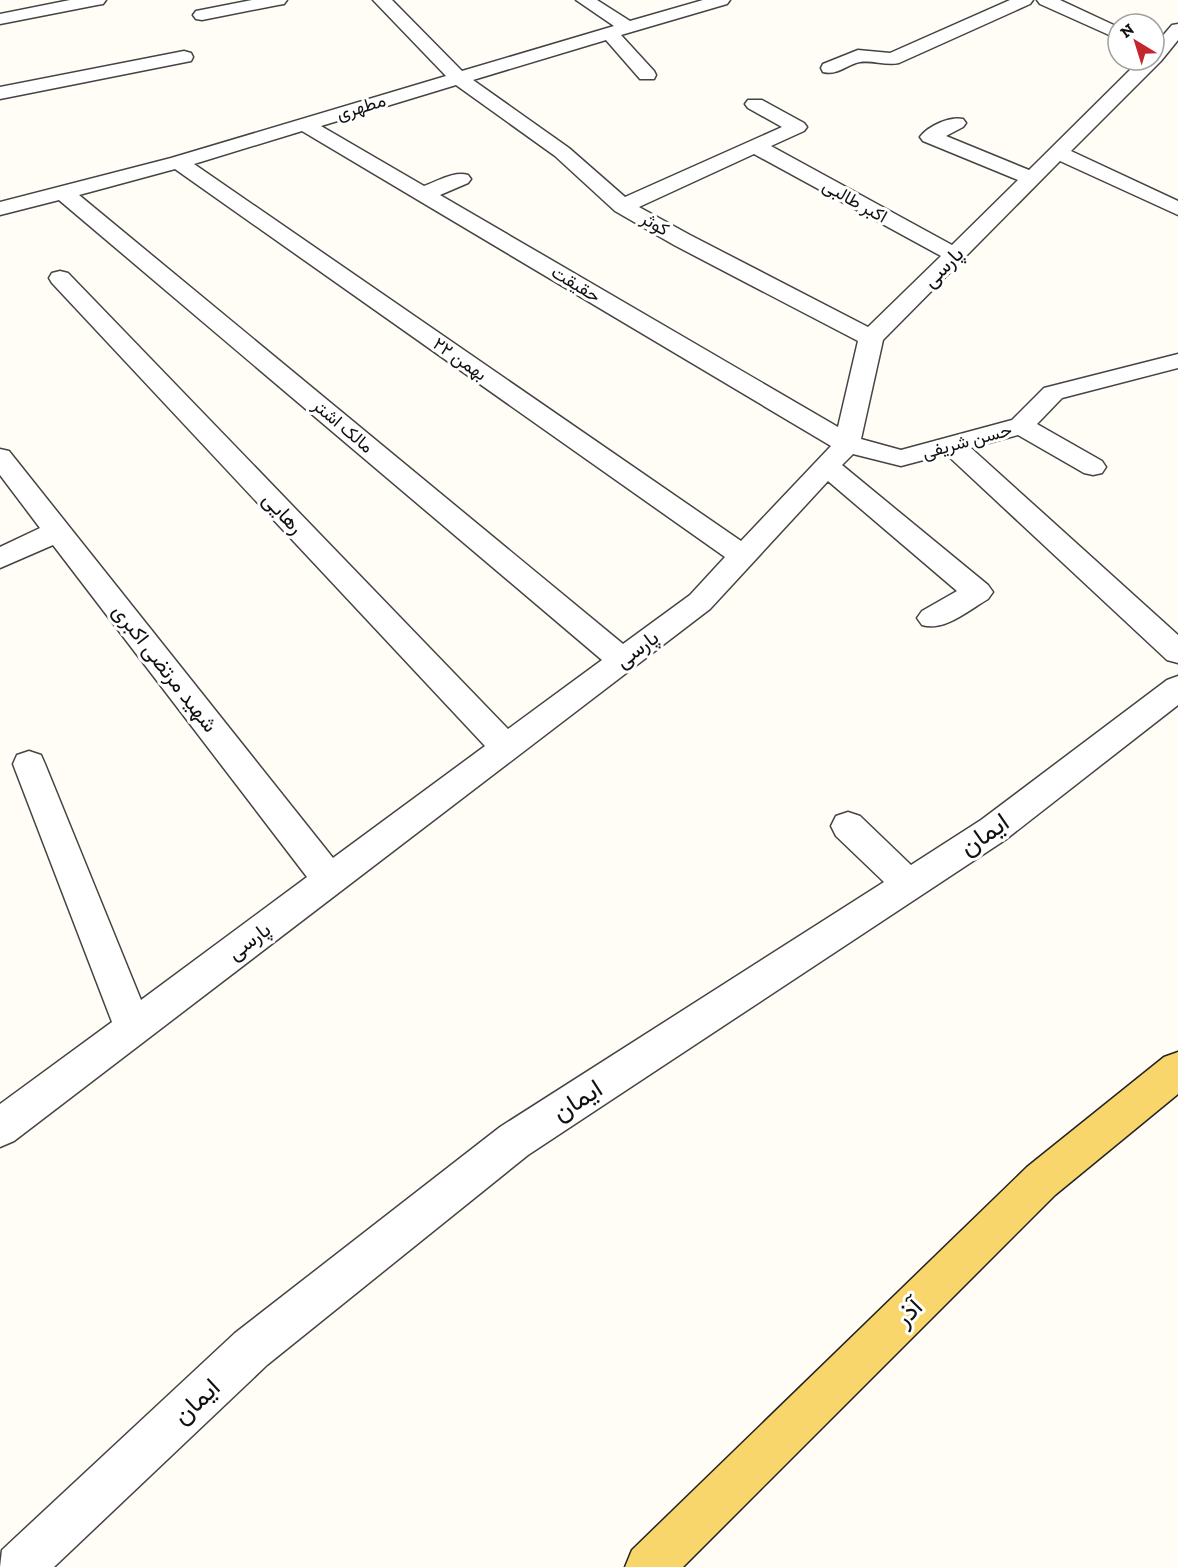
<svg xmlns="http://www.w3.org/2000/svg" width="1178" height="1567" font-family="'Zilla Slab',Vazirmatn,serif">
	<rect width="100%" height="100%" fill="#fffdf5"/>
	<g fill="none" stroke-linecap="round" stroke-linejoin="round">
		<defs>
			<g id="minor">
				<path d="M70 0H106L103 4 97 5 0 24V14Z"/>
				<path d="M252 0H287L284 4 278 5 202 20 196 19 193 15 196 11Z"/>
				<path d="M373 0H392L462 71 614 26 576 0H597L630 21 703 0H730L727 4 621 35 654 71 656 75 654 79H640L606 40 473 80 569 148 625 197 782 127 748 108 745 104 748 100H762L804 123 807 127 804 131 771 146 952 245 1018 180 923 141 920 137C928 126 950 116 963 119L966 123 963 127 946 136 1029 170 1140 60H1154V46L1172 25 1178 24V40L1161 61 1071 151 1178 201V215L1060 161 883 340 861 439 901 450 1012 420 1044 388 1178 354V368L1062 398 1037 424 1102 461 1106 467 1102 473 1093 475 1084 473 1018 435 971 448 1178 635V663L1167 660 946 454 901 466 853 454 842 465 988 585 993 592 988 599C969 610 944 632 922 625L917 618 922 611 957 591 828 481 710 609 14 1141 0 1147V1104L112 1022 13 764 17 755 29 751 41 755 45 764 141 1000 307 877 53 545 0 568V547L40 528 0 475V449L9 451 333 858 485 746 52 283 49 278 52 273 60 271 68 273 508 729 602 660 59 200 0 215V202L171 158 446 76ZM456 85 555 156 615 211 674 245 858 341 838 427 440 195 468 183 471 179 468 175C454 171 438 181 424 186L321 126ZM302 131 831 446 741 541 194 164ZM754 154 941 256 868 327 690 235 639 207ZM175 169 725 557 690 595 623 644 79 195Z"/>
				<path d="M1010 0H1033L1030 4 899 63C886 66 873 60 860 62 847 64 838 76 823 72L821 68 823 64 858 50 890 53Z"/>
				<path d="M1037 0H1060L1118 27V39L1040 4Z"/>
				<path d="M184 51 191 53 193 57 191 61 0 99V87Z"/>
				<path d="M1178 676V705L1005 840 528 1155 267 1365 54 1567H0L2 1550 235 1333 500 1127 884 882 836 836 831 826 836 816 848 812 860 816 911 865 981 820 1167 680Z"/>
			</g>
			<path id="major" d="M1178 1052V1094L1055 1195 683 1567H625L632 1550 1027 1167 1164 1057Z"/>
		</defs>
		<use href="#minor" stroke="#444" stroke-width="3"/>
		<use href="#major" stroke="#222" stroke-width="3"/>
		<use href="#minor" fill="#fff" fill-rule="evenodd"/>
		<use href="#major" fill="#f9d66b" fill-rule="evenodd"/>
	</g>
	<g text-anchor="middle" stroke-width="6" stroke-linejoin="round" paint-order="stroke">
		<g font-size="18" fill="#111" stroke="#fff">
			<text transform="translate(361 107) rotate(-17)" y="6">مطهری</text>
			<text transform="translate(855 201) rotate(29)" y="6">اکبر طالبی</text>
			<text transform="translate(655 224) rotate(30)" y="6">کوثر</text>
			<text transform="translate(576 284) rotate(31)" y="6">حقیقت</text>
			<text transform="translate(460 359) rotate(35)" y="6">۲۲ بهمن</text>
			<text transform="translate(343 426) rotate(40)" y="6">مالک اشتر</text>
			<text transform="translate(967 441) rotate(-15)" y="6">حسن شریفی</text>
		</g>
		<g font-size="21" fill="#111" stroke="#fff">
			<text transform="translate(943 267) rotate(-45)" y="7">پارسی</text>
			<text transform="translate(283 513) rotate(47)" y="7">رهایی</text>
			<text transform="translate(637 649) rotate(-37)" y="7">پارسی</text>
			<text transform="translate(165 668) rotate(52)" y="7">شهید مرتضی اکبری</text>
			<text transform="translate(249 941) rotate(-37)" y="7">پارسی</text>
		</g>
		<g font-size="26" fill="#111" stroke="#fff">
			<text transform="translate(984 834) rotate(-35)" y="9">ایمان</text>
			<text transform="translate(577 1100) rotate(-33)" y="9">ایمان</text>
			<text transform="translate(908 1312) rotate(-45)" y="9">آذر</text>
			<text transform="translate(196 1401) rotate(-43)" y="9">ایمان</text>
		</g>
	</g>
	<g transform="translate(1136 42) rotate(322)"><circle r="28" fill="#ffffff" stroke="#a0a0a0" stroke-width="1.5"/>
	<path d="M0-4.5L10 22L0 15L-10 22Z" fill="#c4262e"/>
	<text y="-9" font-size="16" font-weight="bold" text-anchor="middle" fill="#111111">N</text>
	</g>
</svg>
